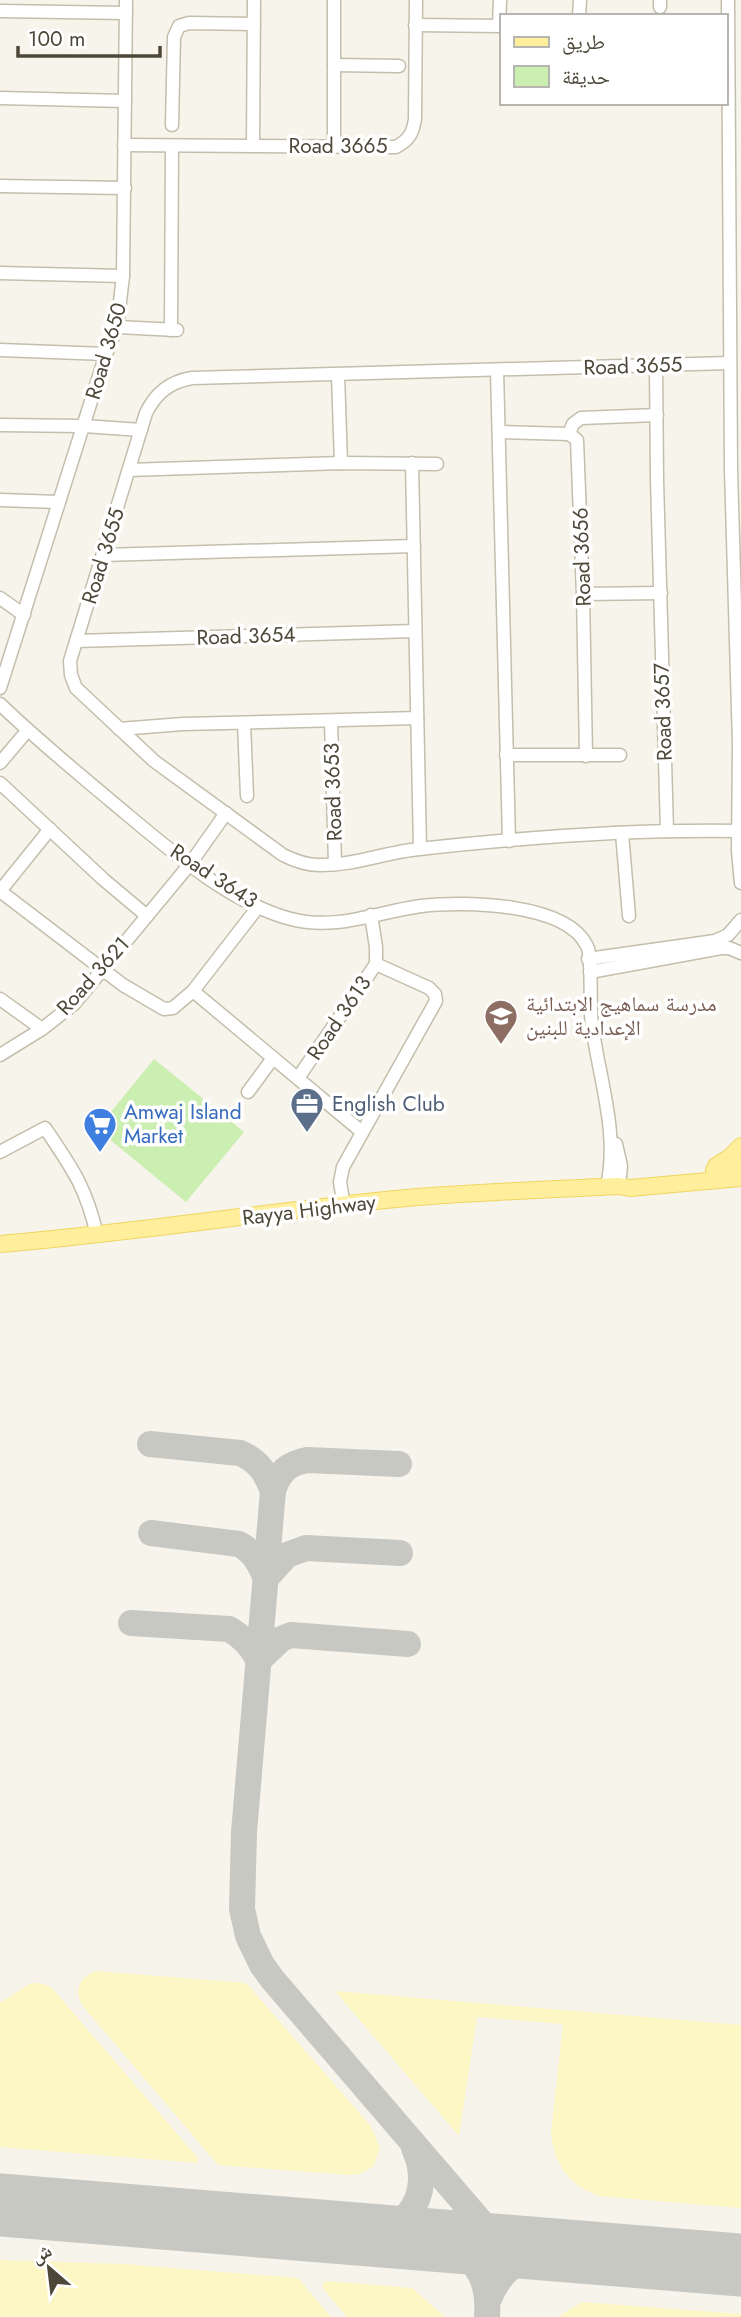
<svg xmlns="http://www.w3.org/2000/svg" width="741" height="2317" font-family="Jost,'Noto Naskh Arabic',sans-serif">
	<rect width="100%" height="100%" fill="#f7f5eb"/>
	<path fill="#cbeeb1" d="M154 1059 244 1132 186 1202 97 1129Z"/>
	<g fill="#fdf7c5">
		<path d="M95 1971 246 1983 370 2125 380 2147 374 2166 360 2174 350 2175 218 2165 82 2005C74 1990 79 1978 95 1971Z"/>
		<path d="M31 1983H40L51 1987 198 2158 197 2163 0 2147V2003Z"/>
		<path d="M335 1991 741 2025V2208L599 2196C569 2185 554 2164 551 2133L563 2024 477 2017 459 2136Z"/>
		<path d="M0 2260 123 2264 298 2278 331 2317H0Z"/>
		<path d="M325 2281 412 2288 445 2317H347L322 2287Z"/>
		<path d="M582 2302 741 2314V2317H558Z"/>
	</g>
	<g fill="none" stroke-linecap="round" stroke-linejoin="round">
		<g stroke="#c8c8c2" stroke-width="26">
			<path d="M150 1444 240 1453C259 1461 266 1473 273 1491L244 1832 242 1909 248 1936 262 1965 273 1980 480 2221 495 2235 521 2248"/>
			<path d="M273 1491C279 1472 287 1464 307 1460L399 1464"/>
			<path d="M151 1533 239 1544C254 1552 259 1563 266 1578L287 1555 306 1548 400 1553"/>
			<path d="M131 1623 229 1629C243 1637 251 1646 259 1661"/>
			<path d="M259 1660 281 1639 291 1635 408 1644"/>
			<path d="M367 2235C375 2232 386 2230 393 2226 423 2209 427 2176 414 2148"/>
			<path d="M435 2241C474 2255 490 2274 487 2317"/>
			<path d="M488 2301C499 2273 515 2261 541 2249"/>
		</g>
		<path stroke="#c8c8c2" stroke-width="63" d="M0 2205 741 2265"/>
		<defs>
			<g id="minor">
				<path d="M728 0 731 470 739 744 738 851 741 883"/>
				<path d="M660 7V0"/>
				<path d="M0 11 126 13"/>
				<path d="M579 16 580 0"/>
				<path d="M415 25 501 26"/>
				<path d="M499 26 500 0"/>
				<path d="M334 65 399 66"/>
				<path d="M0 98 125 101"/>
				<path d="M172 125 174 37 179 26 189 23 254 24"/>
				<path d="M124 145 396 147C409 140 413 133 415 119L416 0"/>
				<path d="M253 145 254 0"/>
				<path d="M334 147V0"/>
				<path d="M0 186 125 188"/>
				<path d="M0 273 123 276"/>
				<path d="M117 327 177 330"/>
				<path d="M171 330 172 146"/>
				<path d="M0 350 106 354"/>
				<path d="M729 363 192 378C169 382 156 393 146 413L70 661 71 675 76 688 154 761 283 855C295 861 306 865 319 865 353 866 386 852 419 849 526 837 634 829 741 831"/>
				<path d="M656 365 657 480 667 831"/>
				<path d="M497 370 509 841"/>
				<path d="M338 375 341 463"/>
				<path d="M0 425 84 426 141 430"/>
				<path d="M499 432 569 434 577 440 583 594 586 756"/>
				<path d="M569 434 573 424 581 418 657 415"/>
				<path d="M412 463 420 849"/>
				<path d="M129 470 341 463 437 464"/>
				<path d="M0 500 59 502"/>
				<path d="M103 555 414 546"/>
				<path d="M583 594 661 593"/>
				<path d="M0 598 24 615"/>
				<path d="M76 641 415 631"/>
				<path d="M0 688 106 354 117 327 123 276 126 0"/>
				<path d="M0 704C35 738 73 769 111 801 163 844 226 902 291 919 336 931 377 912 421 906 462 901 566 902 587 946 593 957 589 1007 592 1025 599 1078 619 1133 607 1186"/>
				<path d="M331 721 335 864"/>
				<path d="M244 723 247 796"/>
				<path d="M119 729 183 724 417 718"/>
				<path d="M506 755H620"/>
				<path d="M0 763 27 731"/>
				<path d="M0 783 103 879 147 916"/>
				<path d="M622 833 629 916"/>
				<path d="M0 891 123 985 164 1009 173 1008 193 991 258 907"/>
				<path d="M0 891 50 829"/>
				<path d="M588 959 715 941 728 935 741 920"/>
				<path d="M590 972 721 948H729L741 953"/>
				<path d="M193 991 362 1132"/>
				<path d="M0 999 42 1029"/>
				<path d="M0 1055 42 1029 74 1004 190 864 226 813"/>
				<path d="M298 1078 376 964V947L371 915"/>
				<path d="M248 1092 273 1058"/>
				<path d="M616 1144 621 1166 619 1186"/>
				<path d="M0 1152 45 1128C72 1168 86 1187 97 1235"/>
				<path d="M344 1206 340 1182 343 1167 436 1001 435 994 429 988 376 964"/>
			</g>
			<g id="major">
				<path d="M716 1166 729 1158 741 1146"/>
				<path d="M714 1170 741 1166"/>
				<path d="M0 1244C132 1233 264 1212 396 1199 470 1192 544 1190 619 1186L630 1188 741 1178"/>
			</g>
		</defs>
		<use href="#minor" stroke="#c4beac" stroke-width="15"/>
		<use href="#major" stroke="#efd560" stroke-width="18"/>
		<use href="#minor" stroke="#fff" stroke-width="12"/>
		<use href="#major" stroke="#ffee9c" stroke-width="16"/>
	</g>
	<defs>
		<symbol id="school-pin" viewBox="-11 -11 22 30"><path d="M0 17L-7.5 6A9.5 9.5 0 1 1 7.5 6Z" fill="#8d6e63" stroke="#fff"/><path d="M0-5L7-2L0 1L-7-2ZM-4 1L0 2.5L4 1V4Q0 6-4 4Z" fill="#fff"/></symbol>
		<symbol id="office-pin" viewBox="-11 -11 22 30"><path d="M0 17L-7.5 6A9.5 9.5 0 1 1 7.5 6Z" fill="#5c6f8a" stroke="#fff"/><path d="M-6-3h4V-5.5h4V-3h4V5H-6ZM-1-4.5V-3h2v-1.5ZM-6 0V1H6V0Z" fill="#fff"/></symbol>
		<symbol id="supermarket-pin" viewBox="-11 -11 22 30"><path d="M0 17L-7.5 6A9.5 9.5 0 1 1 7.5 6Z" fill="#3f7fe0" stroke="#fff"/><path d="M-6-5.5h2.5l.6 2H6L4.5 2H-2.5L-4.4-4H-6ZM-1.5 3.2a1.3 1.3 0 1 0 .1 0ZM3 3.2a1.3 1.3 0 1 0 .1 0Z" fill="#fff"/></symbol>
	</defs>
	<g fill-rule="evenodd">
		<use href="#school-pin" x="482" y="997" width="38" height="52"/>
		<use href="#office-pin" x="288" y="1085" width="38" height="52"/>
		<use href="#supermarket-pin" x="81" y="1105" width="38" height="52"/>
	</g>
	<g text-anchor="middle" stroke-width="7" stroke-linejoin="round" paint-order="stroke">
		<g font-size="21" fill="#4c4738" stroke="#fff">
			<text x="338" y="153">Road 3665</text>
			<text transform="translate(106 351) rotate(-74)" y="7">Road 3650</text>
			<text transform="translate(633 366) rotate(-2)" y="7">Road 3655</text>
			<text transform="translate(103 556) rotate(-73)" y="7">Road 3655</text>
			<text transform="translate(582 557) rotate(-92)" y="7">Road 3656</text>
			<text transform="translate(246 636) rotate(-2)" y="7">Road 3654</text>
			<text transform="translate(663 712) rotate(-92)" y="7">Road 3657</text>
			<text transform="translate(333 792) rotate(-92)" y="7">Road 3653</text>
			<text transform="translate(214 876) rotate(33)" y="7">Road 3643</text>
			<text transform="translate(93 976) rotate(-48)" y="7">Road 3621</text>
			<text transform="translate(339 1018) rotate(-56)" y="7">Road 3613</text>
			<text transform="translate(309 1210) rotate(-7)" y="7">Rayya Highway</text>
		</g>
		<g font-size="21" fill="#785e54" stroke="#fff" text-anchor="start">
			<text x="526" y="1011">مدرسة سماهيج الابتدائية<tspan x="526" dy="24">الإعدادية للبنين</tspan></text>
		</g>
		<g font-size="21" fill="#4e5e75" stroke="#fff" text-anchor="start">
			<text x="332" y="1111">English Club</text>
		</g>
		<g font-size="21" fill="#366cbe" stroke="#fff" text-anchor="start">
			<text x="124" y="1119">Amwaj Island<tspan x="124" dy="24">Market</tspan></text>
		</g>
	</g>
	<rect x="500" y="14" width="228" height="91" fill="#ffffff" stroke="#b7b5af" stroke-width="2"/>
	<rect x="514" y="37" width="35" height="10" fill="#ffee9c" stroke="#b7b5af" stroke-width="2"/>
	<text x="562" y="49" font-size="21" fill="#4c4738">طريق</text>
	<rect x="514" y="66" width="35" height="21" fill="#cbeeb1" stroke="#b7b5af" stroke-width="2"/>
	<text x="562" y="84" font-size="21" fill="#4c4738">حديقة</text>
	<g transform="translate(49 2268) rotate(332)" stroke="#ffffff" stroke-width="5" paint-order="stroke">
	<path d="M0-5L12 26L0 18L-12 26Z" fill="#4c4738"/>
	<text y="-10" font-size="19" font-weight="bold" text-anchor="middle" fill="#4c4738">ش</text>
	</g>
	<path d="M18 46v10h142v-10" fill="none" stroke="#4c4738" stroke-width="3.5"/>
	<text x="28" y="46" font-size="21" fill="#4c4738" stroke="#ffffff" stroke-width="5" paint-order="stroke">100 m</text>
</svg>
